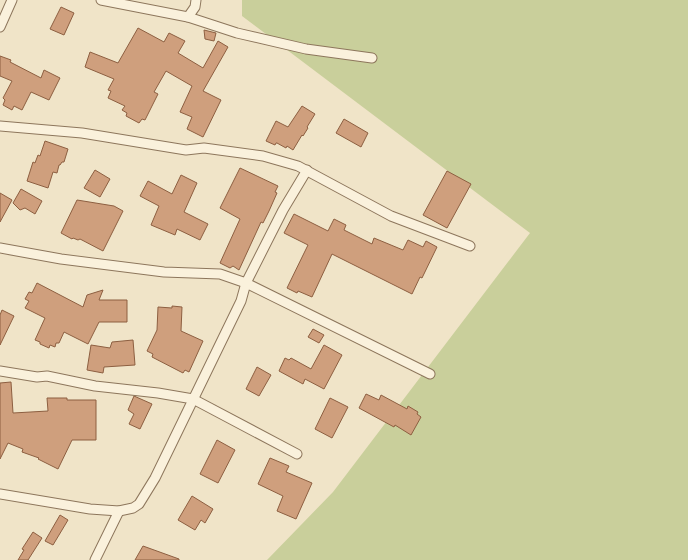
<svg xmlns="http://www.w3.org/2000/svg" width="688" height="560" font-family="'Noto Serif',serif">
	<rect width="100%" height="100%" fill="#f0e4c8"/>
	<path fill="#c9cf9b" d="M242 0H688V560H267L333 492 530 233 242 16Z"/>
	<g fill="#cf9f7d" stroke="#8d5f41">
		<path d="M61 7 74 13 64 35 50 29Z"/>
		<path d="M138 28 164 42 169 33 185 41 178 53 203 68 218 41 228 47 203 91 221 100 203 137 187 129 192 117 180 112 192 86 166 71 154 92 158 94 145 120 142 119 139 123 126 116 127 113 122 110 125 106 108 98 111 91 108 90 114 79 85 67 90 52 118 63Z"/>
		<path d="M204 30 216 33 214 41 205 39Z"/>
		<path d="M0 56 11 60 10 62 41 78 44 70 60 78 49 100 31 92 22 110 14 106 12 110 3 105 5 100 3 98 12 81 0 76Z"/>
		<path d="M302 106 315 114 307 127 308 128 303 136 302 135 293 150 287 146 286 148 277 143H276L275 145 266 141 276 121 288 127Z"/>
		<path d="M344 119 368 133 361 147 336 133Z"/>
		<path d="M45 141 68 149 64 162H62L60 165H59L57 173 53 172 48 188 27 181 33 162 35 163 38 155 40 156Z"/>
		<path d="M240 168 278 186 275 192 277 193 269 211 263 223 261 222 239 270 233 266 230 268 220 263 240 219 220 208Z"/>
		<path d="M95 170 110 179 100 197 84 188Z"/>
		<path d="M447 171 471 184 447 228 423 215Z"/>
		<path d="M181 175 197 183 184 212 208 224 200 240 177 229 175 235 151 225 159 206 140 196 148 181 172 194Z"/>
		<path d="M21 189 42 201 35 214 25 208 20 210 13 203Z"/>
		<path d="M0 193 12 200 0 222Z"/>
		<path d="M77 200 114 206 123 211 103 251 80 239 78 240 73 238 72 239 61 233Z"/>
		<path d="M294 214 328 231 334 219 346 225 344 230 372 244 374 238 403 250 408 240 423 247 426 241 437 247 422 278 420 277 412 294 332 254 312 297 298 291 297 293 287 288 308 245 284 233Z"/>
		<path d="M37 283 83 307 87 295 103 290 99 300H127V322H99L88 344 64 332 59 343H56L55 347 50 345 49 348 40 344V342L35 340 45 318 25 308 29 301 25 299 29 292 32 293Z"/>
		<path d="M172 306 182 307 181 331 203 341 189 372 185 370 183 373 152 357 153 354 147 351 157 330 158 307 172 308Z"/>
		<path d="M2 310 14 316 0 345V315Z"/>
		<path d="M313 329 324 335 319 343 308 337Z"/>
		<path d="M133 340 135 365 104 367 103 373 87 370 91 345 110 348 112 342Z"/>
		<path d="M324 345 342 355 324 389 305 379 303 384 279 371 285 358 289 360 291 358 311 369Z"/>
		<path d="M257 367 271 375 259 396 246 389Z"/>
		<path d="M11 382 13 413 48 411 47 398H67V400H96V440H72L58 469 38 459 39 458 22 452 23 449 8 443 0 459V383Z"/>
		<path d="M366 394 379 400 381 395 407 409 408 406 418 412 417 414 421 417 411 435 395 425 394 427 359 408Z"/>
		<path d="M134 396 152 404 140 429 129 424 134 414 128 410Z"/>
		<path d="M330 398 348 407 332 438 315 429Z"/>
		<path d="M217 440 235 450 218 483 200 474Z"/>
		<path d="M270 458 289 466 286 472 312 483 296 519 277 511 283 496 258 484Z"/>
		<path d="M192 496 213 509 205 523 201 520 195 530 178 520Z"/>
		<path d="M60 515 68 520 53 545 45 541Z"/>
		<path d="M33 532 42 538 28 560H18L24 550 22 549Z"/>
		<path d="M143 546 179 559V560H135Z"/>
	</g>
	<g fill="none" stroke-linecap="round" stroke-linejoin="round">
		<defs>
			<g id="street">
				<path d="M101 0 188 17 237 33 306 49 372 58"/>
				<path d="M188 17 195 7 196 0"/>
				<path d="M0 27 12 0"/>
				<path d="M0 126 82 133 186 150 204 148 263 156 298 166 391 216 470 246"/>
				<path d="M0 248 61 259 164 272 220 274 246 283 430 374"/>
				<path d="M0 371 37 377 47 376 95 386 158 393 193 399 297 454"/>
				<path d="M0 494 90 509 119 511 133 508 139 504 155 478 241 301 246 283 283 210 307 170"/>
				<path d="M95 560 119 511"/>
			</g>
		</defs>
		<use href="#street" stroke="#8d765c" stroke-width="11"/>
		<use href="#street" stroke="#faf1dc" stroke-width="9"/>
	</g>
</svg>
